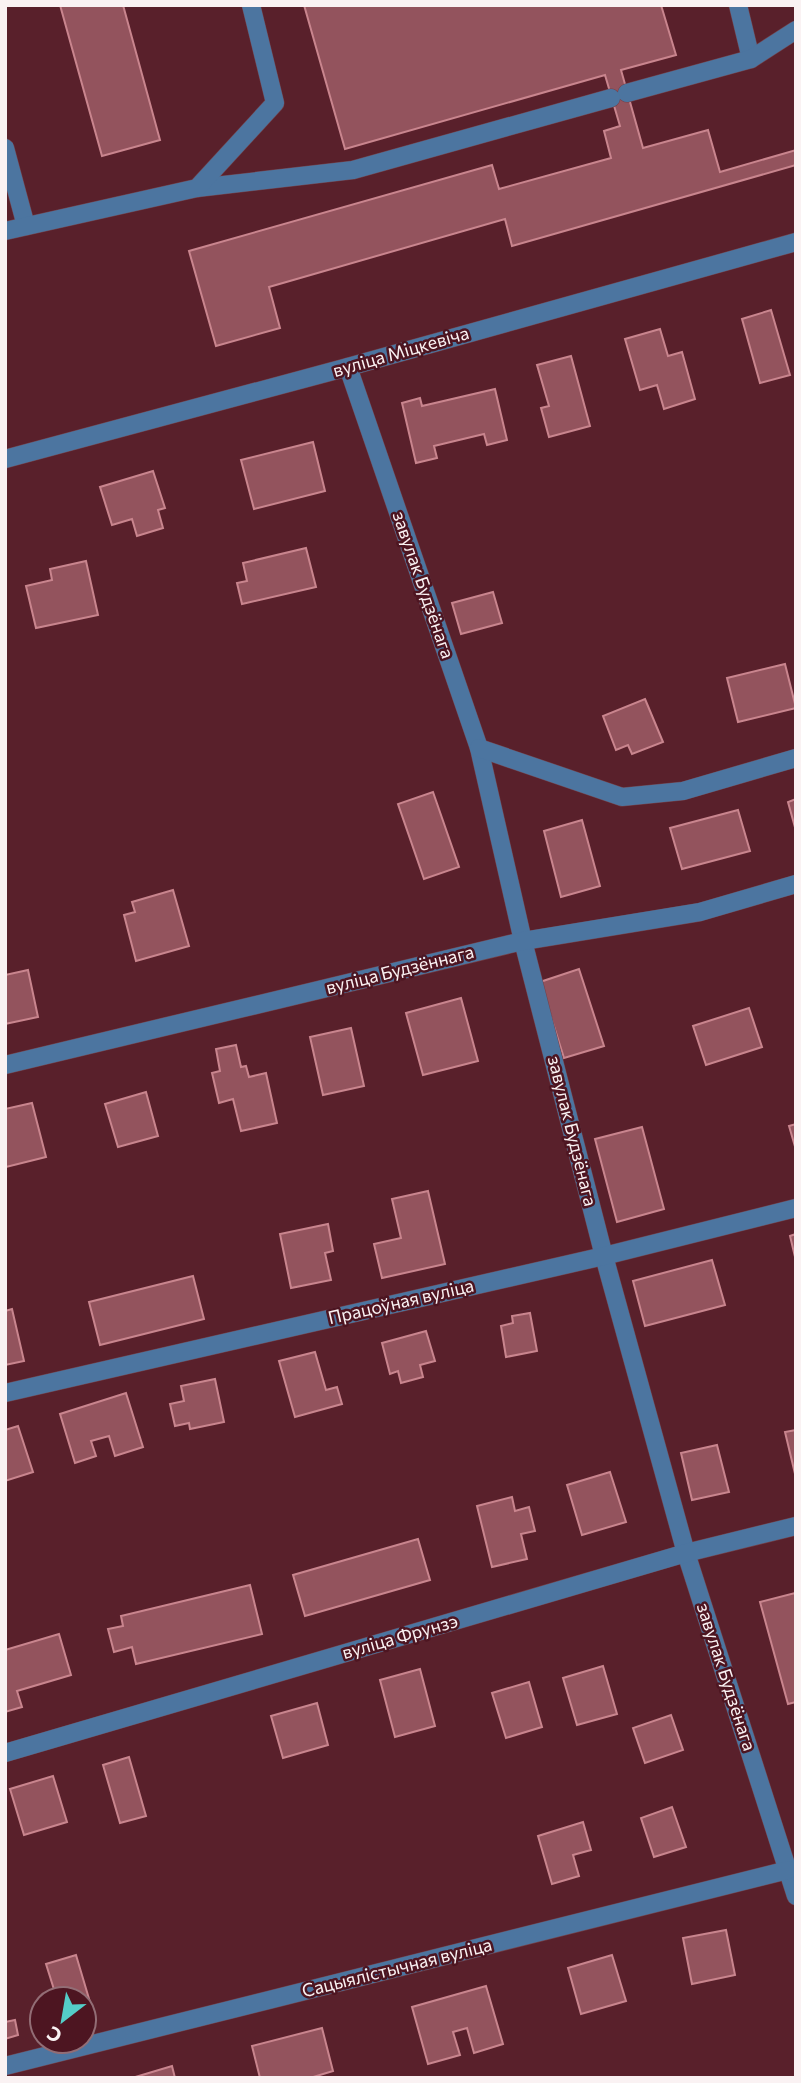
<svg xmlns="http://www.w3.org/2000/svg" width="801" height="2083" font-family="Commissioner,sans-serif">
	<rect width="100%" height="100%" fill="#59202b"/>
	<g fill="#93535d" stroke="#c9858e" stroke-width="2">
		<path d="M60 5H123L160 140 102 156Z"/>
		<path d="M304 5H661L676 55 621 70 643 148 708 130 720 172 796 150V165L512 246 505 219 269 287 280 328 216 346 189 251 492 165 499 189 611 158 604 131 620 126 605 75 345 149Z"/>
		<path d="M771 310 790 375 760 383 742 319Z"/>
		<path d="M660 329 668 356 682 352 695 399 664 409 657 385 640 390 625 339Z"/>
		<path d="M571 356 590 426 549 437 541 408 549 406 537 365Z"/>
		<path d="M495 389 507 440 487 445 484 434 434 446 437 458 416 463 402 403 420 398 422 406Z"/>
		<path d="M313 442 325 491 254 509 241 460Z"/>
		<path d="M153 471 165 508 158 510 163 528 137 536 132 519 112 525 100 487Z"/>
		<path d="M306 548 316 587 242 604 237 583 247 581 243 563Z"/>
		<path d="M86 561 98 615 36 628 26 586 52 580 50 569Z"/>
		<path d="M493 592 502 623 461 634 452 603Z"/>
		<path d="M785 664 796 708 738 722 727 678Z"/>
		<path d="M645 699 663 742 632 754 628 745 616 750 603 716Z"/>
		<path d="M433 792 459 867 424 879 398 804Z"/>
		<path d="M796 799V831L788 802Z"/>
		<path d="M738 810 750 851 682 869 670 828Z"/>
		<path d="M582 820 600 886 561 897 544 831Z"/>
		<path d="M173 890 189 946 136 961 124 915 135 912 132 902Z"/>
		<path d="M579 969 604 1046 564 1058 540 982Z"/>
		<path d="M28 970 38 1017 5 1024V975Z"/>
		<path d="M461 998 478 1061 423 1075 406 1013Z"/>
		<path d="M749 1008 762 1047 706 1065 693 1026Z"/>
		<path d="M351 1028 364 1086 323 1095 310 1037Z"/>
		<path d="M236 1045 241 1067 246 1066 249 1077 266 1073 277 1123 241 1131 233 1099 219 1103 212 1073 220 1071 216 1049Z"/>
		<path d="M146 1092 158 1136 118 1147 105 1104Z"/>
		<path d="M32 1103 46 1157 6 1167 5 1109Z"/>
		<path d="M796 1124V1150L789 1126Z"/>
		<path d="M642 1127 664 1209 617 1222 595 1139Z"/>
		<path d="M428 1191 445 1264 382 1278 374 1244 401 1238 392 1199Z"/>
		<path d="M328 1224 333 1251 325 1253 331 1280 291 1288 280 1234Z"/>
		<path d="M796 1234V1261L790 1236Z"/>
		<path d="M712 1260 725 1305 645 1326 633 1281Z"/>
		<path d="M193 1276 204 1319 100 1345 89 1302Z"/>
		<path d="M12 1309 24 1361 5 1365V1311Z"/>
		<path d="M530 1313 537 1351 506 1357 501 1326 513 1323 512 1316Z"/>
		<path d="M426 1331 435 1361 420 1365 423 1377 401 1383 398 1371 390 1374 382 1343Z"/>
		<path d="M315 1352 326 1390 337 1387 342 1404 295 1417 279 1361Z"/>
		<path d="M215 1379 224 1422 190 1429 189 1423 175 1426 170 1404 184 1401 181 1386Z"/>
		<path d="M126 1393 143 1447 115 1456 109 1436 91 1441 96 1456 75 1463 60 1414Z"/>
		<path d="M18 1426 33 1472 5 1481V1430Z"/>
		<path d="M796 1430V1478L785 1432Z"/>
		<path d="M717 1445 729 1492 692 1500 681 1453Z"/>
		<path d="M610 1472 626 1522 582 1535 567 1485Z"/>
		<path d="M512 1497 515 1511 529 1507 535 1531 521 1534 527 1559 492 1567 477 1506Z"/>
		<path d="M418 1539 430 1580 305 1616 293 1575Z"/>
		<path d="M250 1585 262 1634 136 1664 132 1647 114 1652 108 1629 123 1626 121 1616Z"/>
		<path d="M795 1593 796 1702 788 1704 760 1602Z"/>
		<path d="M59 1634 71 1675 17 1691 22 1707 5 1712V1650Z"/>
		<path d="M603 1666 617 1714 577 1725 563 1678Z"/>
		<path d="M420 1669 435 1726 395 1737 380 1680Z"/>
		<path d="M529 1682 542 1727 506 1738 492 1693Z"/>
		<path d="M317 1703 328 1745 283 1758 271 1716Z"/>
		<path d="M671 1715 683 1750 645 1763 633 1728Z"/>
		<path d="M129 1757 146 1816 120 1823 103 1765Z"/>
		<path d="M53 1776 67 1822 24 1835 10 1789Z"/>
		<path d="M672 1807 686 1847 654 1857 641 1818Z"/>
		<path d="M583 1822 591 1850 573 1855 579 1876 552 1884 538 1836Z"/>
		<path d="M726 1930 735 1975 692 1984 683 1938Z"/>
		<path d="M76 1955 90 2002 84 2004V1999H57L46 1964Z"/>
		<path d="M612 1955 626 2001 581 2014 568 1968Z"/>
		<path d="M486 1986 503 2044 474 2053 467 2028 453 2032 460 2055 428 2064 412 2007Z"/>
		<path d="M15 2020 18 2035 5 2039V2022Z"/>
		<path d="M322 2028 333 2071 310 2078H260L252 2046Z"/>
		<path d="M172 2066 175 2078H132Z"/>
	</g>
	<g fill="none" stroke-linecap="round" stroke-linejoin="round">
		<defs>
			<g id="minor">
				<path d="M738 5 751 59"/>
				<path d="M627 93 751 59 796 30"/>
				<path d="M5 148 26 226"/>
				<path d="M197 188 353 170 611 98"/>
				<path d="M5 231 197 188 275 103 251 5"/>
				<path d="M348 367 479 748 523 941 604 1256 686 1553 796 1896"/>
				<path d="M5 459 348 367 796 242"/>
				<path d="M479 748 622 797 683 791 796 758"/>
				<path d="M5 1065 523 941 700 912 796 884"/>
				<path d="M5 1393 604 1256 796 1208"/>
				<path d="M5 1753 686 1553 796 1526"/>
				<path d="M5 2066 788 1870"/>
			</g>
		</defs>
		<use href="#minor" stroke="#73424b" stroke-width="19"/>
		<use href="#minor" stroke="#4c75a0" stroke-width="18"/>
	</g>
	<g text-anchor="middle" stroke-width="5" stroke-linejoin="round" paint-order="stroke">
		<g font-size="18" fill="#faf2f3" stroke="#4d1521">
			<text transform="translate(401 352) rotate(-16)" y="6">вуліца Міцкевіча</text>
			<text transform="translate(423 585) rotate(71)" y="6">завулак Будзёнага</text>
			<text transform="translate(400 970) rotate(-14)" y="6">вуліца Будзённага</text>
			<text transform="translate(572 1131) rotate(76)" y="6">завулак Будзёнага</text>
			<text transform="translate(401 1302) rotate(-13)" y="6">Працоўная вуліца</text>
			<text transform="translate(400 1637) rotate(-16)" y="6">вуліца Фрунзэ</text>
			<text transform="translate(726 1677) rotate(72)" y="6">завулак Будзёнага</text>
			<text transform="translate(397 1968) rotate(-14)" y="6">Сацыялістычная вуліца</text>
		</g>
	</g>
	<rect width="801" height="2083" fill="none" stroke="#faf2f3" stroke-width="14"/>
	<g transform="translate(63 2020) rotate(211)"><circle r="33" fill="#4d1521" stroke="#926d75" stroke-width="2"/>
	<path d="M0-5L12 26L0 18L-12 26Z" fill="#54cdc8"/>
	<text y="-10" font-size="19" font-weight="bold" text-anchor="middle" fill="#faf2f3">С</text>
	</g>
</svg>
